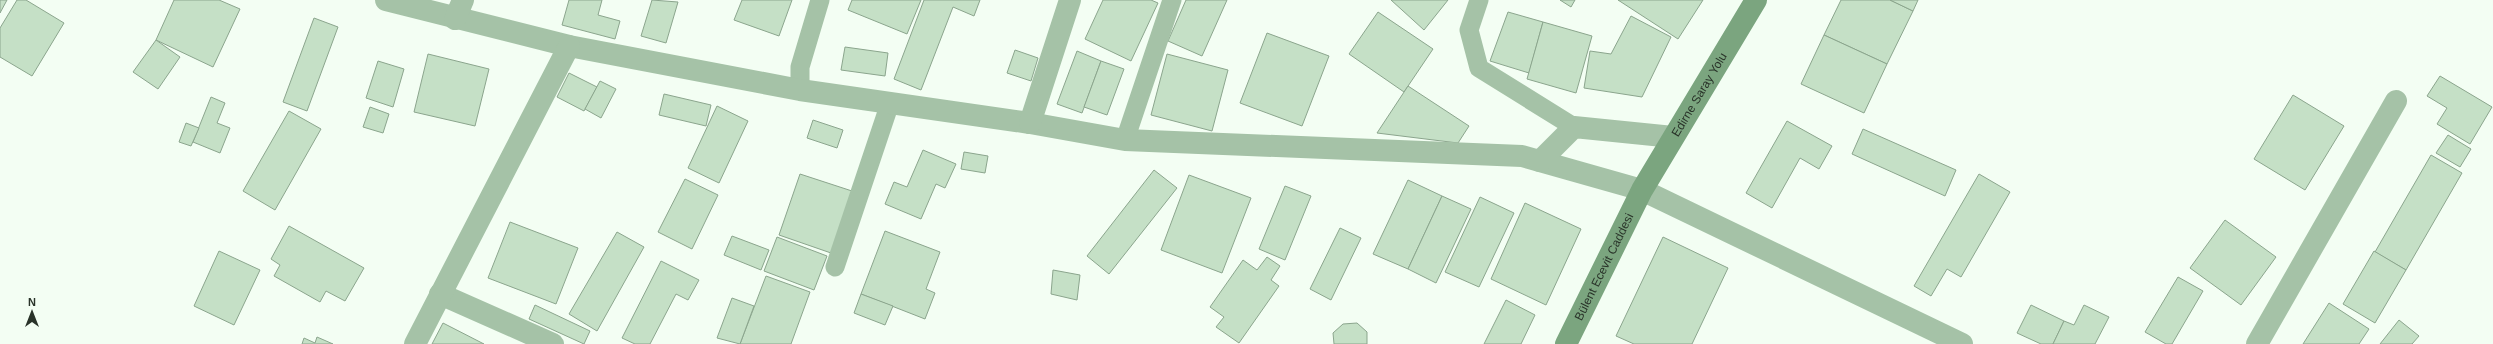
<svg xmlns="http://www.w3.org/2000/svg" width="2493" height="344" font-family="Helvetica,sans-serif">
	<rect width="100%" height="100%" fill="#f3fef3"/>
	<g fill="#c5e0c6" stroke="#8ba58d">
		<path d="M0 0H7L0 13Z"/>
		<path d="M17 0H26L64 23 32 76 0 57V28Z"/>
		<path d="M174 0H219L240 9 213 67 156 40Z"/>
		<path d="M569 0H602L598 15 620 21 615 39 562 25Z"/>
		<path d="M652 0 678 2 666 43 641 36Z"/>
		<path d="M742 0H792L779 36 734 20Z"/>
		<path d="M852 0H921L907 34 848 10Z"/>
		<path d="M924 0H980L974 16 953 7 921 90 894 79Z"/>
		<path d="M1103 0H1151L1158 3 1131 61 1085 39Z"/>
		<path d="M1186 0H1227L1202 56 1168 41Z"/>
		<path d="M1391 0H1448L1424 30Z"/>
		<path d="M1560 0H1575L1571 7Z"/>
		<path d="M1618 0H1703L1678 39Z"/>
		<path d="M1841 0H1890L1913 11 1887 64 1824 35Z"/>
		<path d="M1890 0H1918L1913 11Z"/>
		<path d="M1378 12 1433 49 1404 92 1349 54Z"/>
		<path d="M1508 12 1543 22 1529 73 1490 61Z"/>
		<path d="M1631 16 1671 37 1642 97 1584 88 1590 51 1611 54Z"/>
		<path d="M314 18 338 27 307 111 283 102Z"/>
		<path d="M1543 22 1592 36 1576 93 1527 79Z"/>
		<path d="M1267 33 1329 56 1302 126 1240 103Z"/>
		<path d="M1824 35 1887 64 1864 113 1801 84Z"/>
		<path d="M156 40 180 57 158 89 133 72Z"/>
		<path d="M845 47 888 53 885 76 841 70Z"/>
		<path d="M1015 50 1038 58 1031 81 1007 73Z"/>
		<path d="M1077 51 1101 61 1082 113 1057 104Z"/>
		<path d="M428 54 489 69 475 126 414 112Z"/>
		<path d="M1167 54 1228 70 1212 131 1151 115Z"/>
		<path d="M378 61 404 69 393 107 366 98Z"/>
		<path d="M1101 61 1124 69 1107 115 1084 107Z"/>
		<path d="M569 73 597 87 584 111 557 97Z"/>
		<path d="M2440 76 2492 107 2470 144 2437 124 2447 108 2427 96Z"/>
		<path d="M600 81 616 89 601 118 585 109Z"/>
		<path d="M1408 86 1469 126 1458 143 1377 133Z"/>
		<path d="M664 94 711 105 706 126 659 115Z"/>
		<path d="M2293 95 2344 126 2305 190 2254 159Z"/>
		<path d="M211 97 225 103 217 123 230 128 220 153 193 142Z"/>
		<path d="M717 106 748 121 719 183 688 168Z"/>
		<path d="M370 107 389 114 383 133 363 127Z"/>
		<path d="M289 111 321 129 275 210 243 191Z"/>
		<path d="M813 120 843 130 837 148 807 138Z"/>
		<path d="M1787 121 1832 146 1819 169 1800 158 1772 208 1746 193Z"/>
		<path d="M186 123 199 128 191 146 179 142Z"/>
		<path d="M1863 129 1956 170 1945 196 1852 154Z"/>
		<path d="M2448 135 2471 149 2460 167 2436 153Z"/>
		<path d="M923 150 956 164 945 188 936 184 921 219 885 204 894 182 907 187Z"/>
		<path d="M964 152 988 156 985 173 961 169Z"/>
		<path d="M2431 155 2462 173 2406 270 2375 252Z"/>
		<path d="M1154 170 1177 188 1109 274 1087 256Z"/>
		<path d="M800 174 852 191 831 253 779 235Z"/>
		<path d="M1979 174 2010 192 1961 277 1947 269 1931 296 1914 286Z"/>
		<path d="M1189 175 1251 198 1222 273 1161 250Z"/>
		<path d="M685 179 718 195 692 249 658 232Z"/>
		<path d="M1408 180 1442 196 1408 269 1373 254Z"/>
		<path d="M1285 186 1311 196 1285 260 1259 249Z"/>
		<path d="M1442 196 1471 209 1436 283 1408 269Z"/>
		<path d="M1480 197 1514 213 1479 287 1445 272Z"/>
		<path d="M1525 203 1581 229 1546 305 1491 279Z"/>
		<path d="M2225 220 2276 257 2241 305 2190 268Z"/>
		<path d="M510 222 578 248 556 304 488 278Z"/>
		<path d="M289 226 364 268 345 301 326 291 320 302 274 276 280 265 271 259Z"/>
		<path d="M1340 228 1361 238 1331 300 1310 289Z"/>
		<path d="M885 231 940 252 926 289 935 293 925 319 861 294Z"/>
		<path d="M617 232 644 247 597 331 569 314Z"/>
		<path d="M732 236 769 250 761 270 724 255Z"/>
		<path d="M777 237 827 256 814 290 764 271Z"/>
		<path d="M1663 237 1728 268 1692 344H1634L1616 336Z"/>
		<path d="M219 251 260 270 234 325 194 306Z"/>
		<path d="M2374 251 2406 270 2375 323 2343 304Z"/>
		<path d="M1267 257 1280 266 1271 280 1279 286 1239 343 1216 327 1224 317 1210 307 1243 260 1257 270Z"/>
		<path d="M661 261 699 280 688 300 676 294 650 344H635L622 338Z"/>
		<path d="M1053 270 1080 275 1077 300 1051 294Z"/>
		<path d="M766 276 810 292 791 344H740Z"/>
		<path d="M2178 277 2203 291 2172 344H2166L2145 332Z"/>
		<path d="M861 294 893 306 885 325 854 313Z"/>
		<path d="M732 298 754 306 740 344 717 338Z"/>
		<path d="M1506 300 1535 315 1521 344H1484Z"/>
		<path d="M2329 303 2369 329 2359 344H2303Z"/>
		<path d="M535 305 590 331 584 344 529 319Z"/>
		<path d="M2031 305 2064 321 2053 344H2041L2017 333Z"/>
		<path d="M2084 305 2109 317 2095 344H2053L2064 321 2074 325Z"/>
		<path d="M2399 320 2419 336 2412 344H2380Z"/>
		<path d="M443 323 484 344H432Z"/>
		<path d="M1357 323 1367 332V344H1334L1333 333 1343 324Z"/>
		<path d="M317 337 333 344H302L304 338 315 343Z"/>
	</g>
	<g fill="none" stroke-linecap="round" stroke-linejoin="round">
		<g stroke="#a5c2a7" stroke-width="19">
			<path d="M1479 0 1469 30 1479 68 1574 127"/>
			<path d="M800 90V67L820 0"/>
			<path d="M1125 140 1172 0"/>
			<path d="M835 267 890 103"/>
		</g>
		<g stroke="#a5c2a7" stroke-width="22">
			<path d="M386 0 569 46 800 90 1030 123 1125 140 1522 156 1642 190 1962 344"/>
			<path d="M455 19 463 0"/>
			<path d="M1030 123 1070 0"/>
			<path d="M1540 161 1574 127 1673 137"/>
			<path d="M440 294 553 344"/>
			<path d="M415 344 569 46"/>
			<path d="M2257 344 2396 101"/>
		</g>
		<path stroke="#7ba57f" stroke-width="22" id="s1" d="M1566 344 1642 190 1756 0"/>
	</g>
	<g text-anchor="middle" stroke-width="3" stroke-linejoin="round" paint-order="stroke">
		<g font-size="12" fill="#293329" stroke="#f3fef3">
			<text dy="4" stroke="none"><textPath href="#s1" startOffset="283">Edirne Saray Yolu</textPath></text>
			<text dy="4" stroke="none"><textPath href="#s1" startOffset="86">Bülent Ecevit Caddesi</textPath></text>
		</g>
	</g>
	<g transform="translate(32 312)" stroke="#f3fef3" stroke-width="3" paint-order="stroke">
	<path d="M0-3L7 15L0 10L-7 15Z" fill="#293329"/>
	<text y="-6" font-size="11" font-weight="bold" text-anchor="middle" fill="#293329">N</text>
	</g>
</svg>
